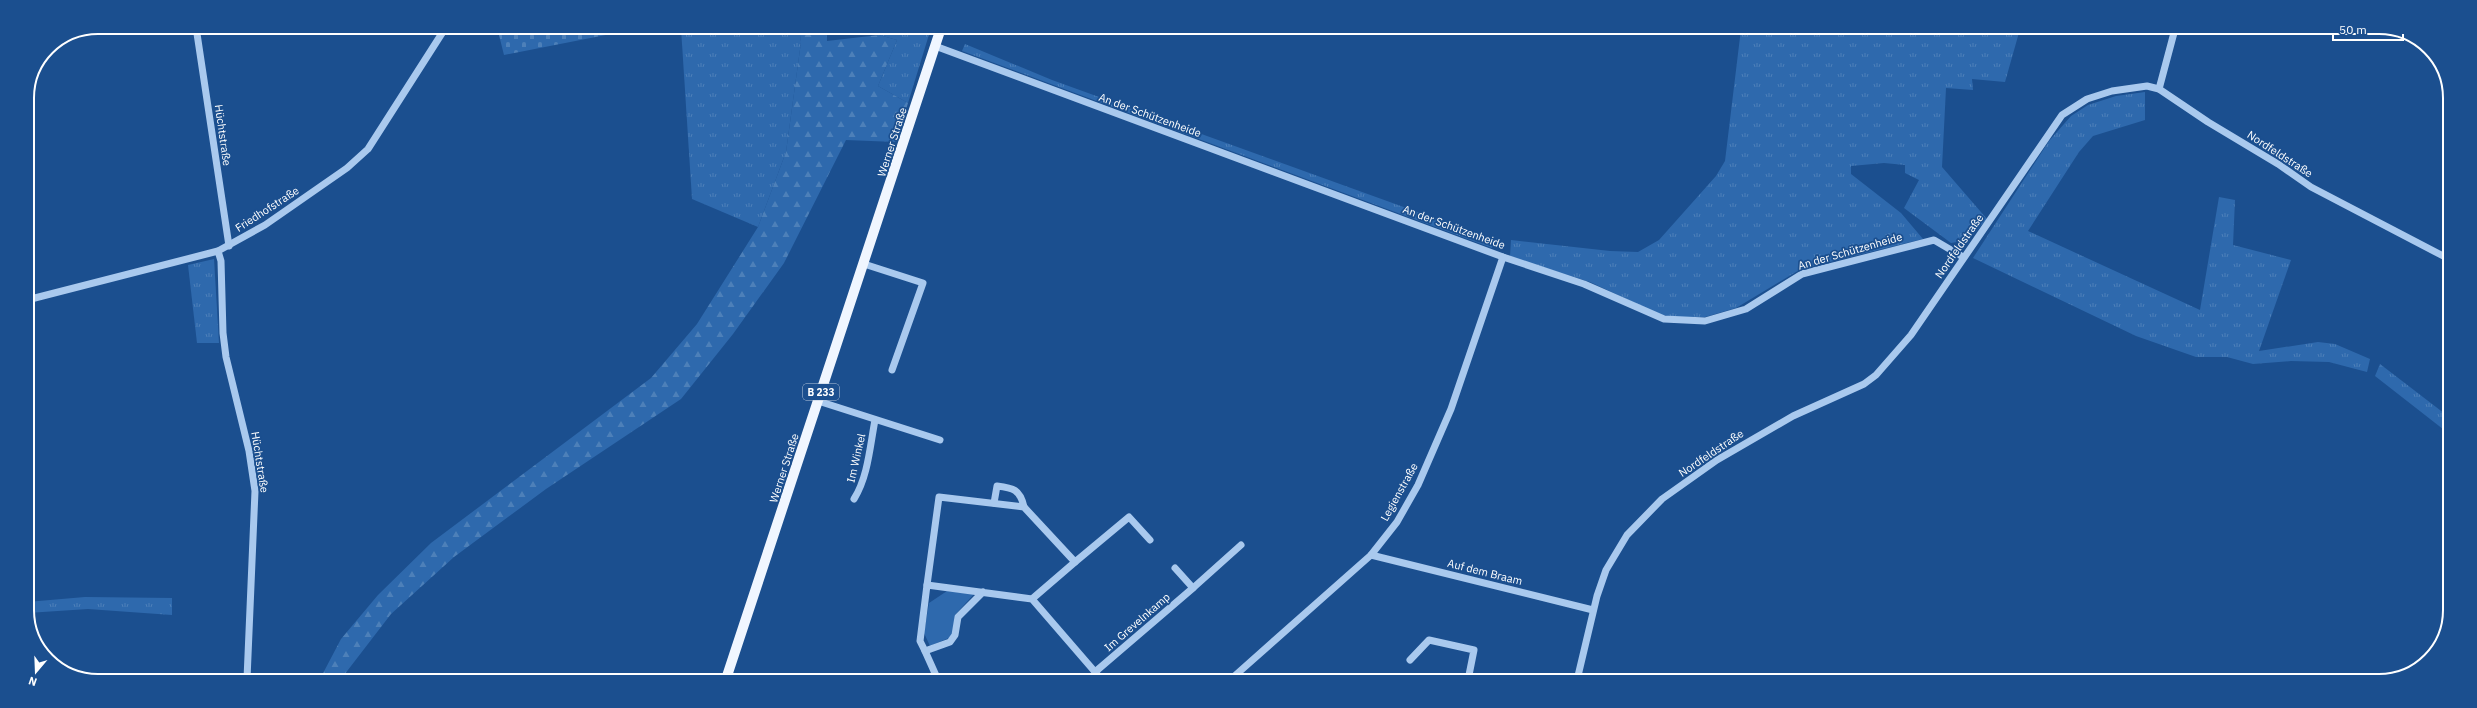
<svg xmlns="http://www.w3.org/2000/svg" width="2477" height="708" font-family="'IBM Plex Sans',sans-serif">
	<defs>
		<pattern id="grass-tufts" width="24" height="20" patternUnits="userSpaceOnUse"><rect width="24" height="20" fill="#2e69ad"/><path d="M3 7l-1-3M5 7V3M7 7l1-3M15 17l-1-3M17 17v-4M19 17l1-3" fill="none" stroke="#4d80b9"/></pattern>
		<pattern id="forest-firs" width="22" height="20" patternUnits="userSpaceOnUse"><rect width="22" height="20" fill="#2e69ad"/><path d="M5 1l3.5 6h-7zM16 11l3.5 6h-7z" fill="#4d80b9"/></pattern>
		<pattern id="cemetery-stones" width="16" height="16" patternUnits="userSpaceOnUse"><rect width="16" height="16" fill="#2e69ad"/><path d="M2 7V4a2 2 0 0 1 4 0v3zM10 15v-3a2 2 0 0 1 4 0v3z" fill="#4d80b9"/></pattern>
	</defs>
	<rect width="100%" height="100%" fill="#1b4f8f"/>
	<g fill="url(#grass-tufts)">
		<path d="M681 28H799L801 42 786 152 758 227 692 199Z"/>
		<path d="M882 28H931L908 103 878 86 897 40 879 35Z"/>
		<path d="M1741 29H2020L2005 82 1972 79 1973 90 1946 88 1942 167 1987 219 1968 240 1951 243 1904 208 1919 180 1905 173V165L1884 163 1851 166V174L1901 213 1923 239 1801 269 1736 308 1705 317 1683 318 1661 315 1590 282 1510 257 1511 240 1610 251 1638 252 1659 240 1716 176 1725 161Z"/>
		<path d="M965 44 1052 80 1495 240 1492 248 962 51Z"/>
		<path d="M2145 92V120L2093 136 2079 152 2028 231 2200 310 2219 197 2235 200 2233 245 2291 260 2259 351 2318 342 2335 344 2370 359 2367 372 2329 362 2291 361 2253 364 2227 357H2196L2136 336 1973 258 2049 141 2071 116 2088 105 2116 96Z"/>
		<path d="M214 259 219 343H197L188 265Z"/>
		<path d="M2380 364 2449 417 2448 433 2375 376Z"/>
		<path d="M85 597 172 598V615L88 609 27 613V602Z"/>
	</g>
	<path fill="url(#forest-firs)" d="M799 28H827V41L879 35 897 40 878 86 908 103 896 142 846 140 784 263 733 334 681 399 546 489 454 557 391 614 341 679H320L341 639 378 595 431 543 651 378 697 324 758 227 786 152 801 42Z"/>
	<path fill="url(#cemetery-stones)" d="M497 27 625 28 626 31 504 55Z"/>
	<path fill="#2e69ad" d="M947 591 974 594 955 615 953 634 949 638 930 646 924 633 929 603Z"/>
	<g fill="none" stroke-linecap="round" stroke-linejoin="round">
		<g stroke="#a9c9ee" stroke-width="7">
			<path d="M196 27 229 246"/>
			<path d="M935 46 1503 257 1584 284 1664 319 1705 321 1746 309 1802 274 1934 240 1963 257"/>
			<path d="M2159 89 2175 29"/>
			<path d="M218 251 221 261 223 333 226 357 249 451 255 491 247 679"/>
			<path d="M864 264 923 283 892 370"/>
			<path d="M27 300 218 251 265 225 347 168 368 149 446 27"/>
			<path d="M818 401 940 440"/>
			<path d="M854 499C868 477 870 446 875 420"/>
			<path d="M994 503 997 486C1013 488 1020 489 1024 507"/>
			<path d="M1371 555 1593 610"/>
			<path d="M927 585 939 497 1024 507 1075 562 1129 517 1150 540"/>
			<path d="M1193 588 1241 545"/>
			<path d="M983 592 958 617 955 635 950 642 925 651 920 641 927 585 1032 599 1102 680"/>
			<path d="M1032 599 1075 562"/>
			<path d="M925 651 938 680"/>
			<path d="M1410 660 1429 640 1474 650 1468 680"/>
			<path d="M1095 672 1193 588 1175 568"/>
			<path d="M1230 680 1371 555 1397 522 1418 485 1451 409 1503 257"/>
			<path d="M1577 680 1597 596 1606 570 1627 535 1662 499 1717 460 1793 416 1864 384 1876 375 1911 335 2062 115 2087 99 2112 91 2147 86 2159 89 2208 122 2278 164 2311 187 2449 259"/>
		</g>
		<path stroke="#f0f6ff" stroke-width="10" d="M726 679 941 28"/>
	</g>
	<g text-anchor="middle" stroke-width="3.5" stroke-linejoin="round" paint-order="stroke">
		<rect fill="#1b4f8f" stroke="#bbcadd" stroke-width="1" x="803" y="384" width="36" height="16" rx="3"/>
		<g font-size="10" font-weight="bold" fill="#fff">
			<text x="821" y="396">B 233</text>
		</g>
		<g font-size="11" fill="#fff" stroke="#1b4f8f">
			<text transform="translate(1150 115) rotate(20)" y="4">An der Schützenheide</text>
			<text transform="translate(223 135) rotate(82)" y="4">Hüchtstraße</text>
			<text transform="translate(892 142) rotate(-72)" y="4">Werner Straße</text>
			<text transform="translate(2280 154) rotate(33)" y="4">Nordfeldstraße</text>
			<text transform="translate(267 209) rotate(-33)" y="4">Friedhofstraße</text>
			<text transform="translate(1454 227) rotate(20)" y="4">An der Schützenheide</text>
			<text transform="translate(1959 246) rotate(-55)" y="4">Nordfeldstraße</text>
			<text transform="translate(1850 251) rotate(-16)" y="4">An der Schützenheide</text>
			<text transform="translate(1711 453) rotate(-34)" y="4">Nordfeldstraße</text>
			<text transform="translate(856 458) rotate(-77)" y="4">Im Winkel</text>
			<text transform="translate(260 462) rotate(81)" y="4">Hüchtstraße</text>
			<text transform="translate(784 468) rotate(-72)" y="4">Werner Straße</text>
			<text transform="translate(1399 492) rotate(-61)" y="4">Legienstraße</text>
			<text transform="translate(1485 572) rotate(14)" y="4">Auf dem Braam</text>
			<text transform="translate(1137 622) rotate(-41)" y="4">Im Grevelnkamp</text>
		</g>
	</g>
	<path d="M0 0H2477V708H0ZM98 34H2379A64 64 0 0 1 2443 98V610A64 64 0 0 1 2379 674H98A64 64 0 0 1 34 610V98A64 64 0 0 1 98 34Z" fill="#1b4f8f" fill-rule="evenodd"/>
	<path fill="none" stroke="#fff" stroke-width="2" d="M98 34H2379A64 64 0 0 1 2443 98V610A64 64 0 0 1 2379 674H98A64 64 0 0 1 34 610V98A64 64 0 0 1 98 34Z"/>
	<g transform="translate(36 672) rotate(199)" stroke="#1b4f8f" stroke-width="3" paint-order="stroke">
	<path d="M0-3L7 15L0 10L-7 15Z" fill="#ffffff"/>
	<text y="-6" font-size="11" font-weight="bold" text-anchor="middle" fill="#ffffff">N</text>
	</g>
	<path d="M2333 34v6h70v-6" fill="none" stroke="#ffffff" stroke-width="2"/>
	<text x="2339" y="34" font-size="12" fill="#ffffff" stroke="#1b4f8f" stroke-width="3" paint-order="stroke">50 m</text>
</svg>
